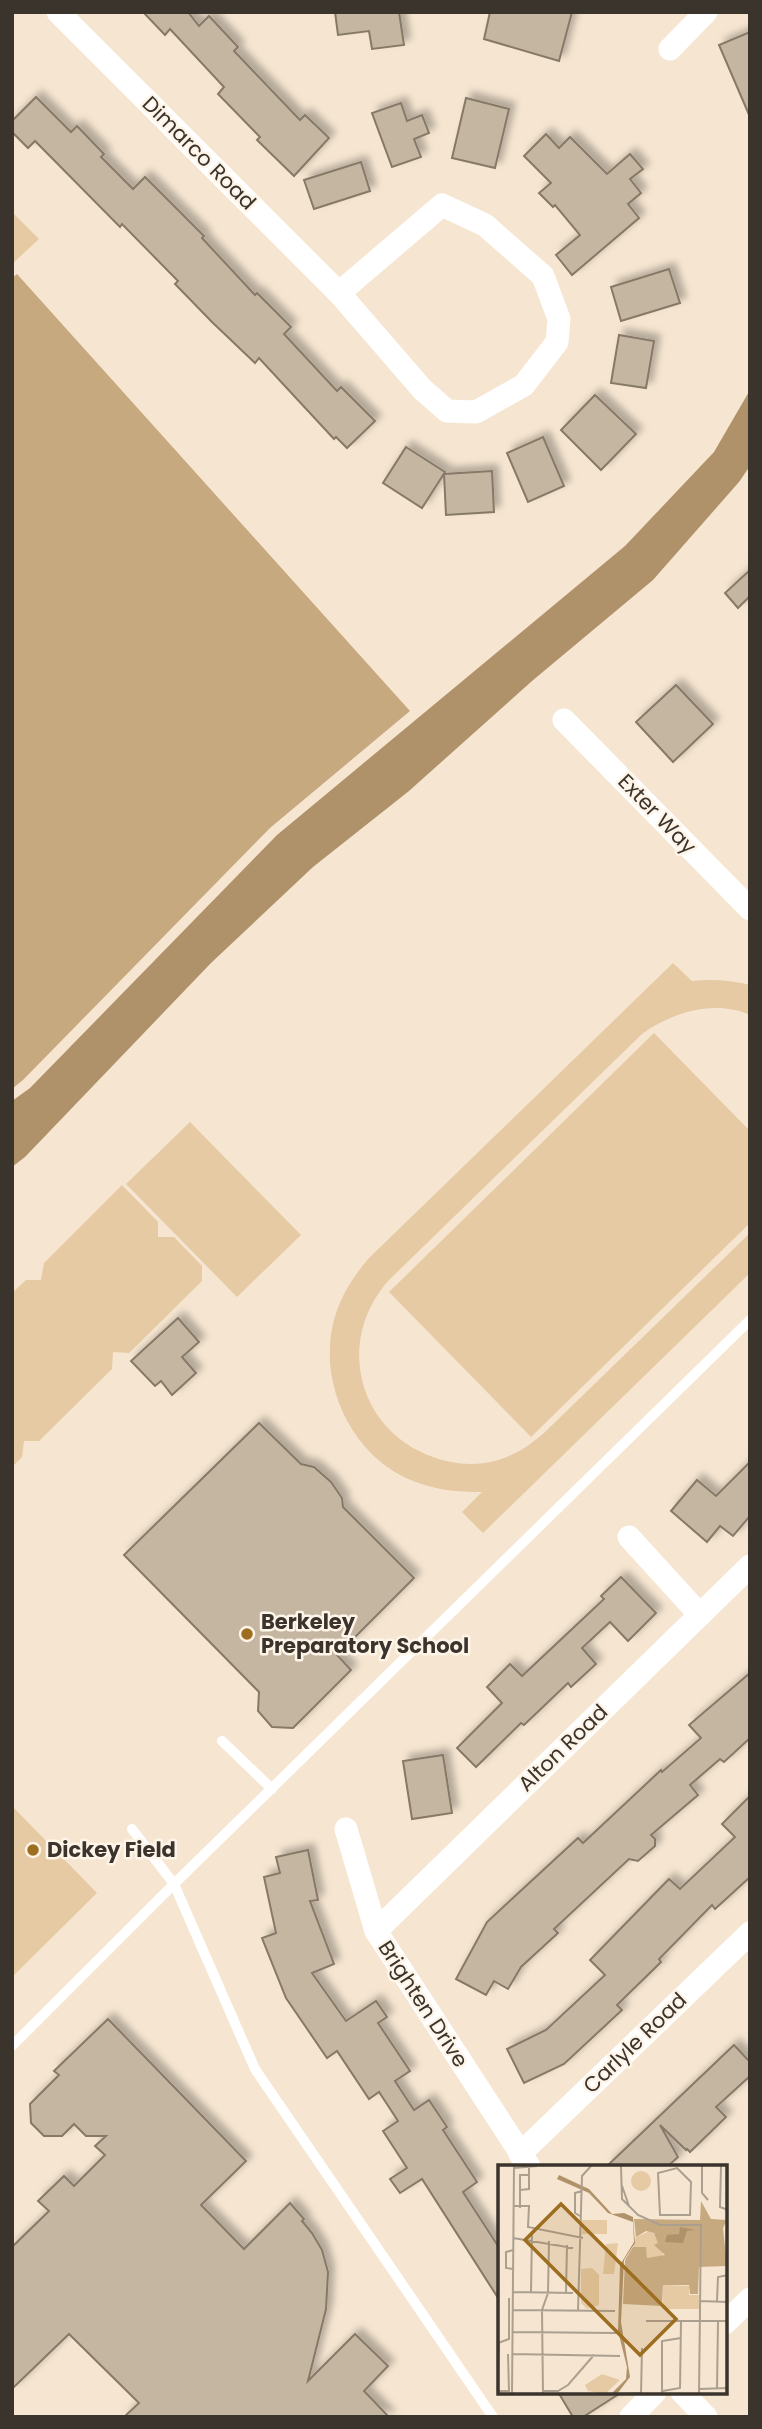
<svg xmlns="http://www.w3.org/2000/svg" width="762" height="2429" font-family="Poppins,sans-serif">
	<defs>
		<filter id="shadow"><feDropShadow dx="6" dy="-6" stdDeviation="3.5" flood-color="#0004"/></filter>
	</defs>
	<rect width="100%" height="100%" fill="#f6e6d1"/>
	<g fill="#e5caa4">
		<path d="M12 212 39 239 12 264Z"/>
		<path d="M673 963 692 981C712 979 730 980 750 985V1015C714 999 671 1013 642 1034L388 1281C330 1348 364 1445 451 1462 471 1466 494 1464 513 1454 525 1449 534 1441 544 1433L750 1233V1273L483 1533 462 1512 482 1492C457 1492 436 1490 413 1481 352 1457 317 1383 334 1320 340 1297 353 1277 368 1259Z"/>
		<path d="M654 1033 750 1131V1223L531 1437 389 1292Z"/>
		<path d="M190 1122 301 1235 237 1297 126 1184Z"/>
		<path d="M122 1185 158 1222V1237H174L202 1266V1281L129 1353 113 1352 112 1369 39 1441H24L22 1457 12 1467V1293L26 1280H41L44 1263Z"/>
		<path d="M12 1806 97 1893 12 1977Z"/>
	</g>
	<path fill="#c7a980" d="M17 274 410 711 270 828 23 1080 12 1089V278Z"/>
	<path fill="#b0926a" d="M750 390V466L739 482 653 580 532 681 409 791 313 867 211 963 25 1157 12 1167V1101L30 1088 277 835 625 546 714 452Z"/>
	<g fill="#c5b6a2" stroke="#877967" stroke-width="2" filter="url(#shadow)">
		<path d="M143 12H188L199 26 209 16 238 47 234 51 300 120 305 115 329 138 294 176 257 140 260 137 218 94 224 87 170 29 165 35Z"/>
		<path d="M335 12H399L404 45 372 49 369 31 338 35Z"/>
		<path d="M490 12H572L559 61 484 39Z"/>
		<path d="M750 32V117L719 45Z"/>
		<path d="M36 97 71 132 77 126 104 154 101 157 133 189 145 177 204 236 202 238 255 295 257 293 291 327 284 334 337 391 341 387 375 421 347 448 336 437 334 439 259 358 255 363 212 322 175 284 178 281 122 224 120 227 35 141 28 148 12 132V121Z"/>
		<path d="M466 98 509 109 495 168 452 158Z"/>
		<path d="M401 103 407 121 422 115 429 133 414 139 421 157 392 167 372 113Z"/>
		<path d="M546 134 559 148 570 137 607 174 630 154 643 169 630 179 641 193 628 204 639 218 572 275 556 255 580 235 555 205 553 207 539 193 551 183 524 156Z"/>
		<path d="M361 162 370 191 314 209 304 180Z"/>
		<path d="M669 269 680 303 621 321 611 287Z"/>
		<path d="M619 335 654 341 646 388 611 383Z"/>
		<path d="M595 395 636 434 601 470 561 430Z"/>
		<path d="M543 437 564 486 528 502 507 453Z"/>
		<path d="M406 447 445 472 422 508 383 483Z"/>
		<path d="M492 471 494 512 446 515 444 474Z"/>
		<path d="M750 570V596L738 608 725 593Z"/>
		<path d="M676 685 713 724 673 762 636 722Z"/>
		<path d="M178 1318 199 1342 182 1357 196 1373 172 1395 161 1381 155 1386 131 1361Z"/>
		<path d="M259 1423 301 1464 314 1467 331 1482 342 1498 343 1507 414 1578 337 1655 351 1670 293 1728 272 1727 258 1711 259 1692 124 1555Z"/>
		<path d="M750 1462V1516L733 1536 720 1526 707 1542 671 1511 697 1480 716 1496Z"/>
		<path d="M621 1577 656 1613 628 1641 610 1622 582 1648 596 1664 571 1687 568 1683 524 1725 521 1723 476 1767 457 1748 502 1703 487 1687 510 1664 522 1676 604 1599 601 1596Z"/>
		<path d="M750 1673V1738L724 1762 720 1759 690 1785 698 1795 651 1835 655 1839V1846L638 1861 629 1859 554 1929 558 1933 521 1967 508 1989 494 1981 486 1995 456 1979 487 1922 578 1838 583 1843 661 1770 662 1772 701 1738 689 1725Z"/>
		<path d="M443 1755 452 1813 412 1819 403 1761Z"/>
		<path d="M750 1796V1877L715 1909 712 1905 659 1959 661 1962 617 2005 622 2010 564 2064 524 2083 507 2049 546 2030 605 1975 590 1960 669 1879 680 1889 735 1837 722 1824Z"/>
		<path d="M308 1850 318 1900 310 1901 334 1964 312 1973 346 2021 376 2001 387 2017 378 2023 410 2071 395 2081 414 2110 429 2100 447 2127 443 2130 477 2182 463 2192 500 2249V2301L422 2179 400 2193 390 2179 407 2168 383 2131 398 2121 379 2092 369 2099 337 2051 327 2058 286 1998 262 1938 276 1933 264 1877 280 1873 276 1857Z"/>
		<path d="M108 2019 246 2161 201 2205 244 2249 290 2203 304 2219 302 2221 312 2233 322 2250 328 2272 326 2309 308 2381 355 2334 388 2366 364 2391 389 2417H124L139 2403 69 2334 12 2389V2247L49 2211 38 2201 64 2176 74 2186 105 2155 95 2146 106 2136H86L74 2124 62 2136H44L31 2123 30 2104 59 2075 54 2071Z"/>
		<path d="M734 2045 750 2062V2076L716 2107 726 2117 690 2152 687 2149 686 2150 660 2125 678 2157 668 2166H607Z"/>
		<path d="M558 2392H622L583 2417H573Z"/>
	</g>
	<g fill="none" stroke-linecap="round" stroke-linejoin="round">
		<g stroke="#fff" stroke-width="10">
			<path d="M222 1741 272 1789"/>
			<path d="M132 1829 174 1884 255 2069 493 2417"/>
			<path d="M12 2046 174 1884 750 1320"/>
		</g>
		<g stroke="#fff" stroke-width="23">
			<path d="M58 12 339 293"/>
			<path d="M670 49 706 12"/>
			<path d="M442 205 485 225 543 276 559 319 557 342 524 385 476 412 447 411 422 389 339 293Z"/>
			<path d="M564 720 750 909"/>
			<path d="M629 1537 700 1615"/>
			<path d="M346 1829 376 1931 529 2166"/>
			<path d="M376 1931 750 1566"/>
			<path d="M520 2154 750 1933"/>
			<path d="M725 2323 750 2299"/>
			<path d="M682 2392 706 2417"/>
			<path d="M631 2417 655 2392"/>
		</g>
	</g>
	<g fill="#9d6e20" stroke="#fef4e8" stroke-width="2.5">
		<circle cx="247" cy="1634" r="7"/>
		<circle cx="33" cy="1850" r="7"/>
	</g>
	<g text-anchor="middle" stroke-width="5" stroke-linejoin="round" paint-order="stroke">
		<g font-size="21" fill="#3a342c" stroke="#fef4e8">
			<text transform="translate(199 153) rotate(45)" y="7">Dimarco Road</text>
			<text transform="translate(657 814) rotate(46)" y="7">Exter Way</text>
			<text transform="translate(563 1748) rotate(-44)" y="7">Alton Road</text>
			<text transform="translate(423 2004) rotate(57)" y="7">Brighten Drive</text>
			<text transform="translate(635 2043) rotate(-44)" y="7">Carlyle Road</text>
		</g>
		<g font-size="21" font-weight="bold" fill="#3a342c" stroke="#fef4e8" text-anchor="start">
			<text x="261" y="1629">Berkeley<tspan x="261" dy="24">Preparatory School</tspan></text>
			<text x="47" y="1857">Dickey Field</text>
		</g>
	</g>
	<g transform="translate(498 2165)">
		<rect width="229" height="229" fill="#f6e6d1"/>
		<path d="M133 16a10 10 0 1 1 20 0a10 10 0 1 1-20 0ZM84 55H109V69H84ZM152 66 159 71 166 93H149L147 82H135L138 72ZM120 78 116 109H105L108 79ZM94 103 101 110V140L89 144 83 138V104ZM165 120 191 121V130H201V144H165ZM104 209 122 215 107 229 90 226 87 220Z" fill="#e5caa4"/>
		<path d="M203 36 213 54 229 55 225 63 229 101 201 102 200 129H192L191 120H165L164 141 125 139 127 95 135 82H148L149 93 167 90 156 80 160 78 156 68 148 66 138 72 136 54 202 55Z" fill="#c7a980"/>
		<path d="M61 10 91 24 114 49 126 48 135 52 137 78 126 95 123 157 132 212 119 229H113L128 214 129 202 120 166 122 100 136 77 135 57 110 48 91 28 59 14ZM182 62 197 65 189 66 185 78 167 77 169 70 181 69Z" fill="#b0926a"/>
		<path fill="none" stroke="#ab9f8f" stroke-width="2" d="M123 1 124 34 140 50 162 60H203L201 229M204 1V28L210 35M223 1 222 42 230 45M16 3 39 1M179 3 193 17 192 50H162L160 8ZM123 18 131 41M22 25 31 24V3M16 41H31L30 62 85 73M22 43V10H31M82 51 77 48V28L84 26M15 73 75 83M15 104 8 103V87L15 85M15 127 75 128M33 128 34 66M68 128 69 80M202 136 230 137M219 136 220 112 230 110M15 145 117 146M80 146 84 11 93 1M148 156H230M15 167 118 168M0 178 11 174V133M14 189 122 191M0 199 1 178M201 224 230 223M219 224 220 156M0 226H11L10 189M45 226H60L70 220 96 190M165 226 182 223 183 156M164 228V176L183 173M14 229 16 1M45 229 44 145 50 128 51 76M122 229 143 228M143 229 144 183"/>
		<path fill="#9d6e20" fill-opacity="0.15" stroke="#9d6e20" stroke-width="3.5" d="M63 39 178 154 142 190 27 75Z"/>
		<rect width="229" height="229" fill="none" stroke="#3a342c" stroke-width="3.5"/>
	</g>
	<rect width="762" height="2429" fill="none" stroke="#3a342c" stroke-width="28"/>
</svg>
